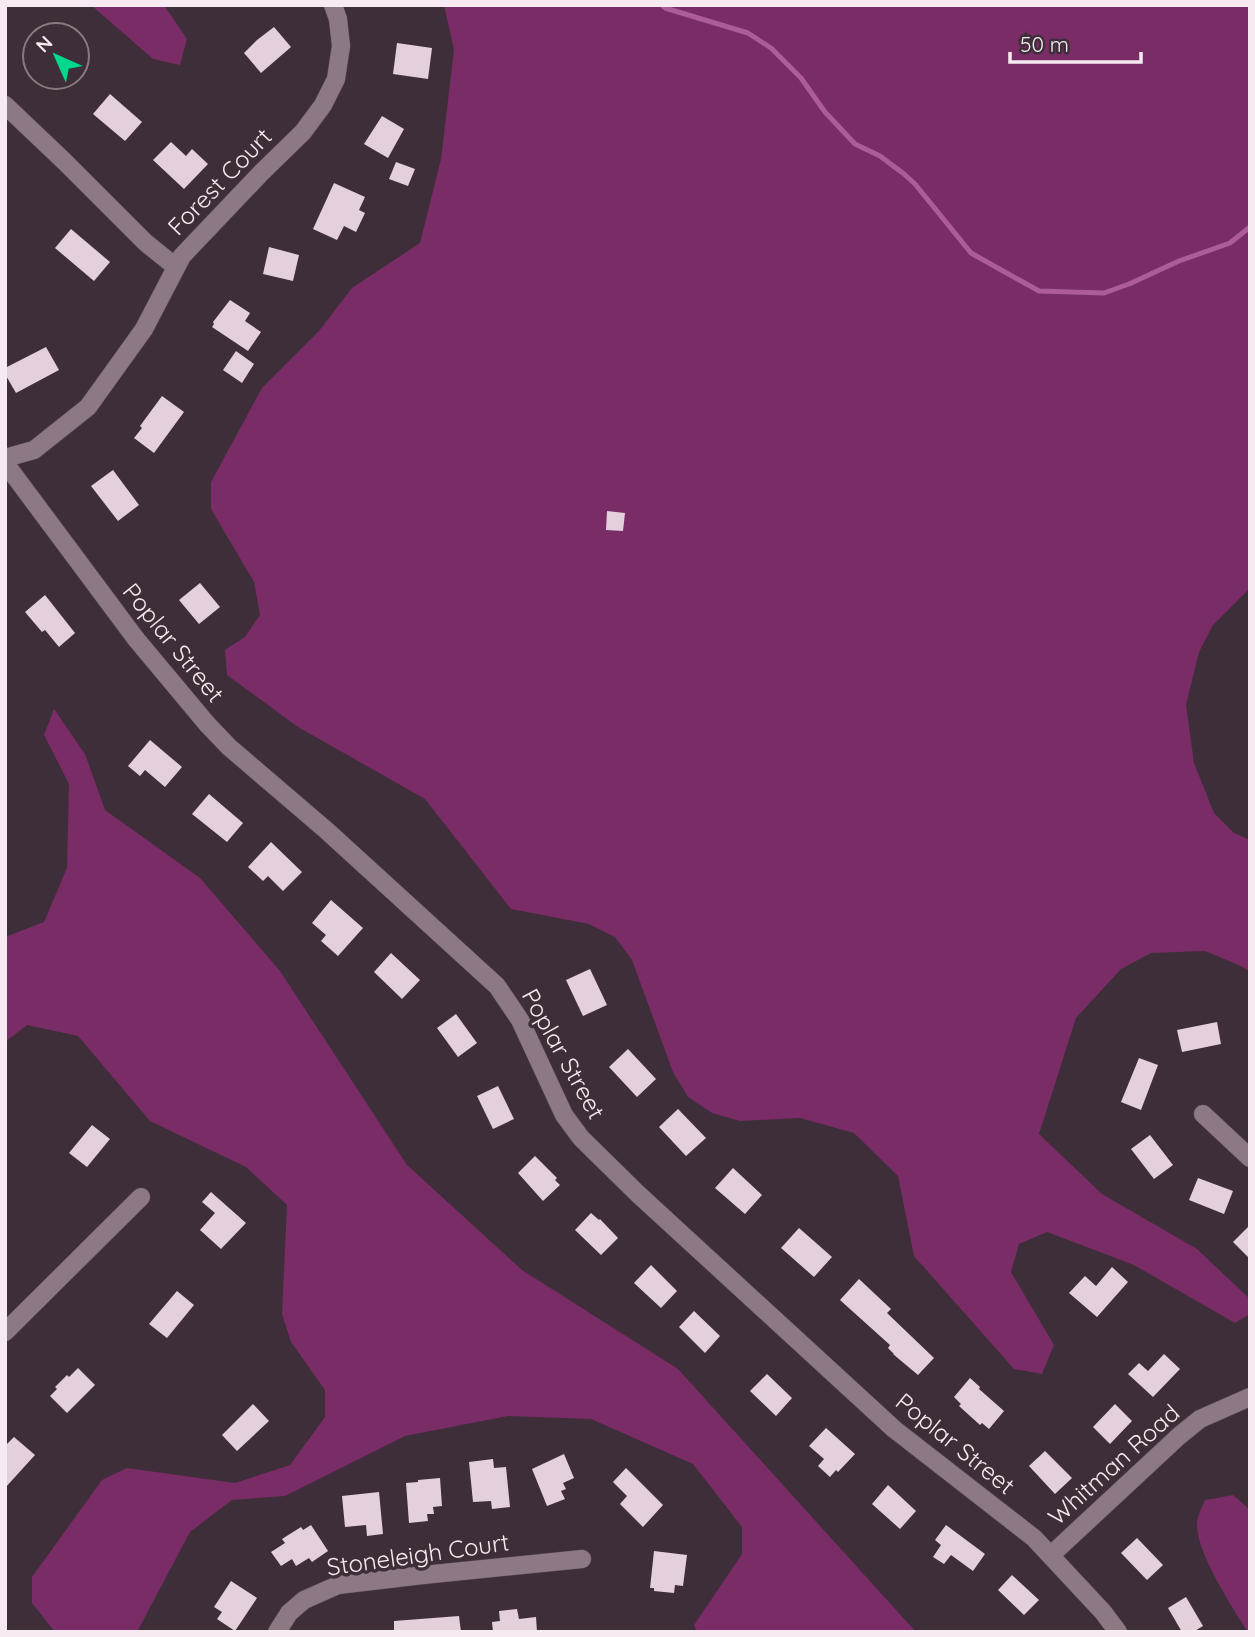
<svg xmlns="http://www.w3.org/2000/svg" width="1255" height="1637" font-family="Quicksand,sans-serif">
	<rect width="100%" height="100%" fill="#3e2e39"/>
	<g fill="#792c65">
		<path d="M91 5H164L187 39 180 65 153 59Z"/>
		<path d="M444 5H1250V588L1213 625 1199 652 1186 705 1194 763 1214 813 1234 833 1250 840V971L1234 963 1205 951 1151 953 1121 969 1076 1018 1039 1134 1102 1194 1197 1249 1250 1299V1314L1235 1323 1134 1265 1047 1232 1019 1244 1011 1272 1054 1345 1042 1374 1014 1369 914 1256 898 1176 854 1133 800 1118 740 1121 712 1113 688 1097 673 1072 632 960 615 937 589 924 511 909 425 799 298 727 227 675 225 650 245 637 260 615 254 582 211 509V482L262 388 319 331 352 288 420 243 441 159 454 50Z"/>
		<path d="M54 709 85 754 105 810 200 878 280 971 407 1165 522 1270 678 1369 916 1632H697L694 1625 742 1554V1527L693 1464 591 1419 508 1416 405 1436 285 1496 232 1500 190 1532 137 1632H55L32 1603V1577L102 1480 127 1468 235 1483 290 1465 325 1417V1390L291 1342 282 1314 287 1205 246 1167 150 1121 78 1036 27 1025 5 1042V937L44 922 67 868 69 784 44 735Z"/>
		<path d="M1233 1495 1250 1510V1632H1248C1232 1607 1198 1555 1197 1526 1196 1518 1202 1507 1205 1500Z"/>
	</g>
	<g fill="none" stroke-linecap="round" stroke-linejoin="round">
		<path stroke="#ad5c96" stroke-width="5" d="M662 5 665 8 748 33 771 48 801 78 825 112 855 144 880 156 904 174 915 184 971 253 1039 291 1104 293 1129 284 1179 261 1230 243 1250 227"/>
	</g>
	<g fill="#e4d0dd">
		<path d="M274 27 291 47 261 73 244 53 257 40Z"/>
		<path d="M397 43 432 48 428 79 393 74Z"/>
		<path d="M110 94 142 122 125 141 93 114Z"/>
		<path d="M382 116 404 129 388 158 364 144Z"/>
		<path d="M171 142 186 156 192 149 208 164 184 189 153 160Z"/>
		<path d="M396 162 415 169 408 186 389 179Z"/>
		<path d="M334 183 365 197 359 210 365 213 356 232 344 226 337 240 313 229Z"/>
		<path d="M71 229 110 262 94 281 55 248Z"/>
		<path d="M269 247 299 255 293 281 263 274Z"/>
		<path d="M230 300 250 313 245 321 261 332 248 351 212 327 214 324 213 322Z"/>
		<path d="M46 347 59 370 16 393 5 374V368Z"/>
		<path d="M236 351 254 364 242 383 223 370Z"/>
		<path d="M162 396 184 412 154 453 134 438 142 428 140 426Z"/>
		<path d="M113 470 139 505 118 521 91 486Z"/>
		<path d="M607 511 625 513 623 531 606 530Z"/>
		<path d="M200 583 220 607 199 624 179 600Z"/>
		<path d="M45 595 75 633 59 647 45 630 42 632 25 612Z"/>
		<path d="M150 740 182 767 165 787 145 770 140 776 128 766Z"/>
		<path d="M209 794 243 823 227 842 192 814Z"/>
		<path d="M271 842 302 872 283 891 268 876 263 881 248 867Z"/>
		<path d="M331 900 363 928 338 956 321 941 326 935 312 923Z"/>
		<path d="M391 953 420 980 402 999 374 972Z"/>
		<path d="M590 969 607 1005 583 1016 566 980Z"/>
		<path d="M456 1014 477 1043 458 1057 437 1028Z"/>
		<path d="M1217 1022 1221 1044 1182 1052 1177 1030Z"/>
		<path d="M628 1049 656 1079 637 1097 609 1067Z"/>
		<path d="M1139 1058 1158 1065 1141 1110 1121 1102Z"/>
		<path d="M498 1086 514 1119 493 1129 477 1096Z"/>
		<path d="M678 1109 706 1138 686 1156 659 1127Z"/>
		<path d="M92 1125 110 1139 87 1167 69 1153Z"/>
		<path d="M1150 1135 1173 1165 1154 1179 1131 1149Z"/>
		<path d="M535 1156 557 1178 555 1180 560 1185 543 1201 518 1173Z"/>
		<path d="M733 1168 762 1195 745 1214 715 1188Z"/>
		<path d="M1198 1178 1233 1191 1224 1214 1189 1200Z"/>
		<path d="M211 1192 246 1223 221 1249 200 1230 215 1213 202 1202Z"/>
		<path d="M591 1213 599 1220 600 1219 618 1238 601 1255 575 1230Z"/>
		<path d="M1250 1225V1259L1233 1242Z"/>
		<path d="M799 1228 832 1257 814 1277 781 1248Z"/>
		<path d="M651 1265 677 1291 661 1308 634 1283Z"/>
		<path d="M1112 1267 1128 1282 1097 1317 1069 1293 1085 1276 1096 1286Z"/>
		<path d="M859 1279 891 1309 887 1313 934 1358 918 1375 893 1354H894L888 1348 890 1345 840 1300Z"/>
		<path d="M177 1291 194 1305 167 1338 149 1324Z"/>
		<path d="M694 1311 720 1336 705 1353 679 1327Z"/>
		<path d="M1164 1354 1180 1369 1153 1397 1128 1374 1139 1363 1148 1371Z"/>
		<path d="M78 1368 95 1385 67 1413 50 1396 57 1389 55 1387 67 1375 69 1377Z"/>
		<path d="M767 1374 792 1398 776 1416 750 1391Z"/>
		<path d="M970 1378 980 1387 979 1389 1004 1411 989 1429 982 1423 980 1425 959 1406 961 1404 954 1397Z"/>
		<path d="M253 1404 269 1421 237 1451 222 1435Z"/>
		<path d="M1115 1404 1132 1421 1110 1444 1093 1427Z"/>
		<path d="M826 1428 855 1454 838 1472 836 1470 830 1477 818 1466 824 1459 809 1446Z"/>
		<path d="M14 1437 35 1455 5 1488V1446Z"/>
		<path d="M1045 1451 1072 1478 1055 1494 1029 1466Z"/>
		<path d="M564 1454 574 1478 563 1483 566 1489 561 1491 565 1499 547 1506 532 1469Z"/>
		<path d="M493 1459 494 1468 506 1467 510 1507 492 1509 491 1501 473 1502 469 1462Z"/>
		<path d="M626 1468 663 1505 643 1527 620 1504 627 1496 613 1482Z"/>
		<path d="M440 1478 442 1506 433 1507 434 1514H427L428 1521 409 1523 406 1483 418 1482V1480Z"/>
		<path d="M888 1485 916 1511 900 1529 872 1504Z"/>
		<path d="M379 1492 383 1534 367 1536 366 1525 345 1527 342 1496Z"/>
		<path d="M311 1525 328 1551 312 1562 309 1558 296 1566 292 1559 281 1566 271 1552 285 1543 282 1539 301 1527 303 1530Z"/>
		<path d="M946 1525 985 1554 973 1571 951 1555 944 1564 933 1557 941 1545 935 1540Z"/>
		<path d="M1137 1538 1163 1565 1147 1580 1121 1553Z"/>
		<path d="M654 1551 687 1555 683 1586 675 1585 674 1593 654 1591V1588H650Z"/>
		<path d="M1012 1575 1039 1600 1024 1615 998 1590Z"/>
		<path d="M231 1581 257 1598 235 1631 217 1619 222 1612 214 1607Z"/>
		<path d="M1186 1597 1203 1626 1193 1632H1182L1168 1608Z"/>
		<path d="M517 1609 519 1619 536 1617 537 1632H493L492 1622 500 1621 499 1611Z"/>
		<path d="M459 1616 461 1632H394V1621Z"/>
	</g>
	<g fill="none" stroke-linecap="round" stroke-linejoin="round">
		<defs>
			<g id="minor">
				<path d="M5 105 65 162 146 243 176 267"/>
				<path d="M5 458 34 450 88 407 144 329 182 256 261 173 303 132 323 105 336 79 341 46 338 19 333 5"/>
				<path d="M5 463 136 639 207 724 229 747 326 830 497 986 520 1020 564 1115 581 1138 638 1194 894 1429 1034 1538 1103 1612 1118 1632"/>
				<path d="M1203 1114 1250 1158"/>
				<path d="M5 1332 141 1197"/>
				<path d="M1051 1555 1179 1436 1200 1419 1250 1397"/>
				<path d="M277 1632 289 1613 304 1600 338 1585 423 1575 582 1559"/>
			</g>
		</defs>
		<use href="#minor" stroke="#5b4d57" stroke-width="19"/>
		<use href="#minor" stroke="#8c7985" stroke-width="18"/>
	</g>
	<g text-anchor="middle" stroke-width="7" stroke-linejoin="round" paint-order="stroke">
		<g font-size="24" fill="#f6ebf2" stroke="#3e2e39">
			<text transform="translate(220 182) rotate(-46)" y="8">Forest Court</text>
			<text transform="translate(173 643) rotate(51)" y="8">Poplar Street</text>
			<text transform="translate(563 1054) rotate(61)" y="8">Poplar Street</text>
			<text transform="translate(955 1444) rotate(39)" y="8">Poplar Street</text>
			<text transform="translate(1114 1465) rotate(-42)" y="8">Whitman Road</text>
			<text transform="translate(418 1555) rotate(-8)" y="8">Stoneleigh Court</text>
		</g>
	</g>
	<rect width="1255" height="1637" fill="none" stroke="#f6ebf2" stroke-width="14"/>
	<g transform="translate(56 56) rotate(315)"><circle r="33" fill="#3e2e39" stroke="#887a83" stroke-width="2"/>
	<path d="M0-5L12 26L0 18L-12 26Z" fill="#00d98c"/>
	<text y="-10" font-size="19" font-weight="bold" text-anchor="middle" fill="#f6ebf2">N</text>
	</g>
	<path d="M1010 52v10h131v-10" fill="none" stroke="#f6ebf2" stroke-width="3.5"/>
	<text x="1020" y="52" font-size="21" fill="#f6ebf2" stroke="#3e2e39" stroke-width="5" paint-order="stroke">50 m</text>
</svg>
